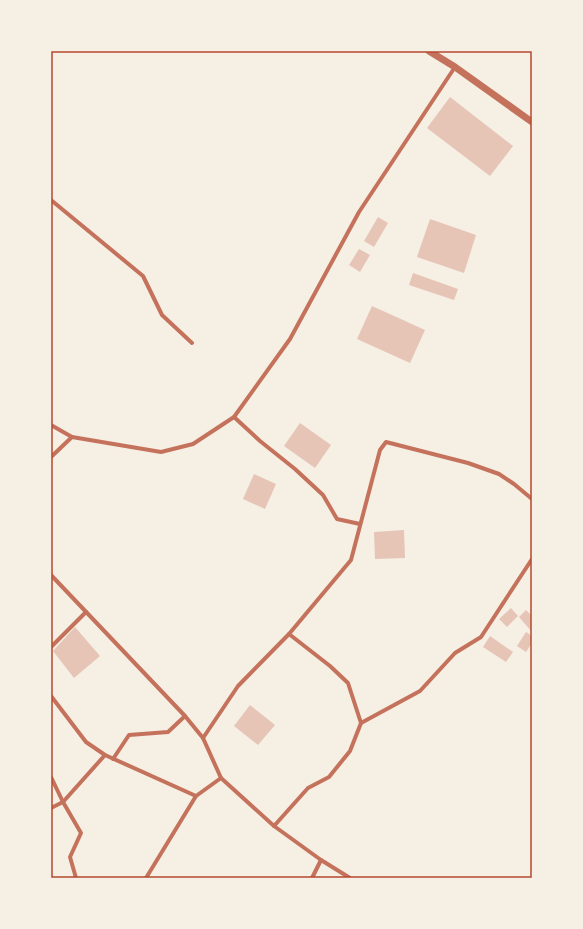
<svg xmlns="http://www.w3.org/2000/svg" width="583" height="929" font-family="'Nunito Sans',sans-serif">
	<rect width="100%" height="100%" fill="#f6efe4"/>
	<g fill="#e6c5b7">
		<path d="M450 97 513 146 490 176 427 128Z"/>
		<path d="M378 217 388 223 374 247 364 241Z"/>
		<path d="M430 219 476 235 464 273 417 257Z"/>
		<path d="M359 249 370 255 360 272 349 265Z"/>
		<path d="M413 273 458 289 454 300 409 285Z"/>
		<path d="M372 306 425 330 410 363 357 339Z"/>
		<path d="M300 423 331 445 315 468 284 446Z"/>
		<path d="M254 474 276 484 265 509 243 499Z"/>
		<path d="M404 530 405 558 375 559 374 532Z"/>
		<path d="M511 608 518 616 507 627 499 619Z"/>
		<path d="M526 610 532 616V632L519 617Z"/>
		<path d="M75 627 100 656 74 678 53 651Z"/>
		<path d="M526 632 532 636V643L526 652 517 646Z"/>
		<path d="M490 636 513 652 506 662 483 647Z"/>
		<path d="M250 705 275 725 258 745 234 726Z"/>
	</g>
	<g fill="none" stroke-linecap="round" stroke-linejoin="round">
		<g stroke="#c5725c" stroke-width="4">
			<path d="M51 200 143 276 162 315 192 343"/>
			<path d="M234 417 260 441 295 469 323 495 337 519 360 524"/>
			<path d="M51 425 72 437 161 452 193 444 234 417 290 339 359 212 455 67"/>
			<path d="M51 457 72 437"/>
			<path d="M51 575 185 716 203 738 221 778 274 826 321 860 350 878"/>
			<path d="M51 647 86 612"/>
			<path d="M51 696 86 742 105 755 196 796"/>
			<path d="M361 723 420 691 455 653 481 637 532 559"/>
			<path d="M203 738 238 686 289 634 351 560 380 450 386 442 468 463 499 474 514 484 532 499"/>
			<path d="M113 759 129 735 168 732 185 716"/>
			<path d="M51 777 63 802 81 833 70 857 76 878"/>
			<path d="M51 808 63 802 105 755"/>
			<path d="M274 826 308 788 329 777 350 751 361 723 348 683 330 666 289 634"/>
			<path d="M146 878 196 796 221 778"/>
			<path d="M312 878 321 860"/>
		</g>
		<path stroke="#c5725c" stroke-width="7" d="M429 51 455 67 532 122"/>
	</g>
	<rect width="583" height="929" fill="none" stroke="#f6efe4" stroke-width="104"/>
	<rect x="52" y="52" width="479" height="825" fill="none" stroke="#b5482f" stroke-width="1.5"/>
</svg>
